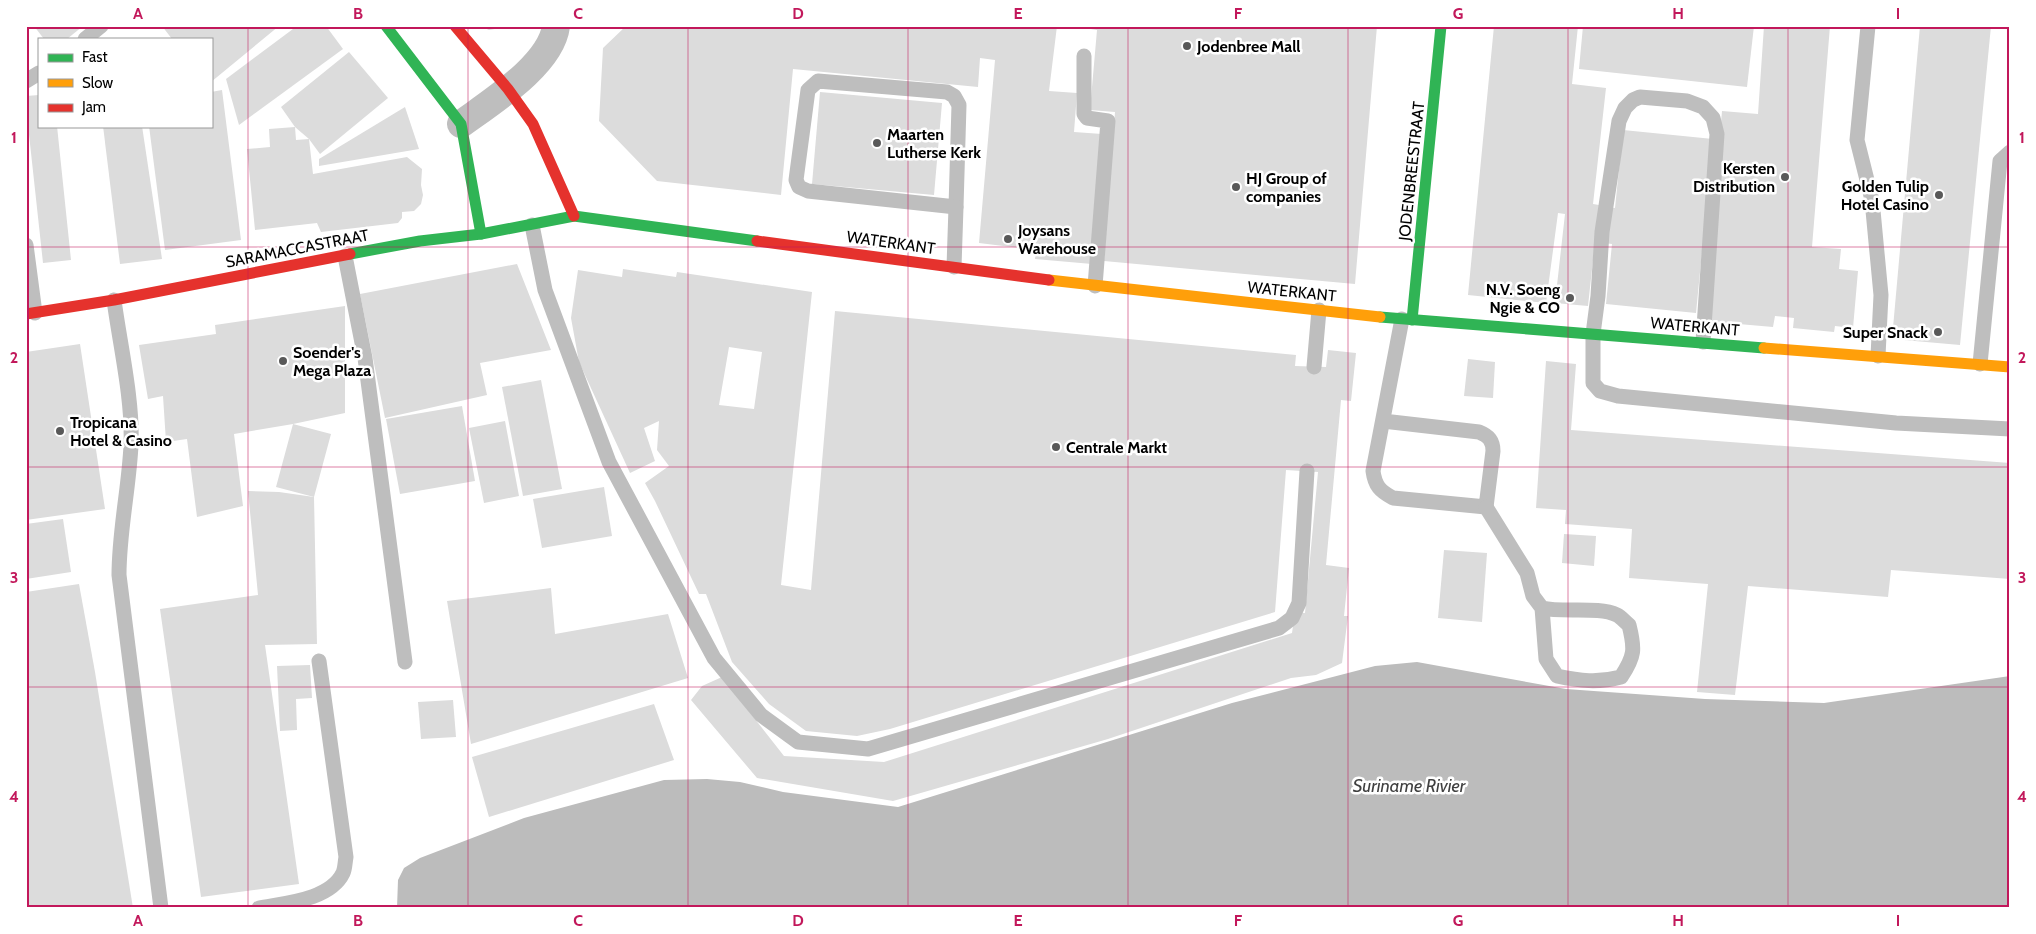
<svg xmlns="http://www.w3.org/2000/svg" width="2036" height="934" font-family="Cabin,sans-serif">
	<rect width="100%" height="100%" fill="#fff"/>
	<path fill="#bcbcbc" d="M1417 662 1566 689 1705 699 1824 703 2010 676V908H397L398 880 404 868 420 858 524 818 664 780 707 779 740 782 783 792 898 807 1232 703 1375 666Z"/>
	<g fill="#dcdcdc" fill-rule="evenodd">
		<path d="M34 26H83L67 39H44Z"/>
		<path d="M162 26H279L211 82V39H172Z"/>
		<path d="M297 26H326L343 49 239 125 226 79Z"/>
		<path d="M480 26H506V27L489 30Z"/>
		<path d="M626 26H1057L1049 91 1077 93 1074 132 1102 134 1092 264 1035 259 1036 250 979 243 995 60 980 58 978 87 793 69 781 195 657 181 599 121 603 48Z"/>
		<path d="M1072 26H1377L1355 284 1104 261 1115 112 1090 110 1097 30Z"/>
		<path d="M1494 26H1578L1572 84 1606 88 1593 204 1599 205 1588 306 1555 303 1565 214 1558 213 1546 303 1468 295Z"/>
		<path d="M1583 26H1754L1747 87 1579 69Z"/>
		<path d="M1764 26H1830L1812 247 1841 249 1839 269 1858 271 1853 328 1835 326 1834 332 1793 328 1794 318 1775 316 1773 327 1704 321 1722 111 1758 114Z"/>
		<path d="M1920 26H1991L1960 345 1892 339Z"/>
		<path d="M349 52 388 98 320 154 309 139 295 127 281 107Z"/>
		<path d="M222 90 241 240 165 250 149 126H211V92Z"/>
		<path d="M820 92 942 103 934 195 812 184Z"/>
		<path d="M39 95V126H57L71 260 43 263 26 107V96Z"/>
		<path d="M405 107 419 149 319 166V159Z"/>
		<path d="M103 126H142L162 259 120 264Z"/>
		<path d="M295 127 296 140 309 139 313 174 407 157 422 169 421 185 423 195 421 204 414 211 402 212V218L398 223 321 232 317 223 255 230 247 149 270 147 269 129Z"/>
		<path d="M1623 130 1713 139 1696 313 1606 304 1612 244 1604 243 1607 207 1615 208Z"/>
		<path d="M517 264 551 350 480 363 487 395 385 418 360 294Z"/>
		<path d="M623 269 676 277 677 272 812 292 781 585 811 590 835 311 1296 355 1295 366 1326 367 1328 350 1356 353 1351 401 1341 400 1326 565 1349 568 1344 616H1348L1342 663 1316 675 1291 678 1108 739 893 801 757 778 691 700 702 686 722 677 784 756 884 762 1292 633 1295 612 1305 613 1318 472 1286 470 1275 612 890 729 857 736 806 731 769 704 732 662 706 594H699L655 501 645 483 669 466 657 450 659 421 644 428 655 461 630 473 579 362 571 318 578 270 622 277ZM729 347 762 352 754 409 719 405Z"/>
		<path d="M345 306V413L293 424 331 434 314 497 276 487 293 424 234 434 243 506 197 517 187 439 166 442 163 396 148 399 139 345 216 334 215 325Z"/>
		<path d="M80 344 105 509 26 520V352Z"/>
		<path d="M1468 359 1495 362 1493 398 1464 396Z"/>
		<path d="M1546 361 1576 364 1571 430 2010 463V579L1891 570 1888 597 1748 586 1735 695 1697 692 1708 584 1629 578 1632 529 1565 524 1566 510 1536 508Z"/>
		<path d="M541 380 562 489 523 496 502 387Z"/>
		<path d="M462 406 475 481 400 494 386 419Z"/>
		<path d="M505 421 519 496 484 503 469 428Z"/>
		<path d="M604 487 612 536 542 548 533 499Z"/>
		<path d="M248 491 279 492 314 497 317 644 265 645 299 884 201 897 160 609 258 595Z"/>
		<path d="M63 519 71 572 26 579V524Z"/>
		<path d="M1564 534 1596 536 1594 566 1562 563Z"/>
		<path d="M1444 550 1487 553 1482 622 1438 618Z"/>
		<path d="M79 584 95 672 133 908H26V592Z"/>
		<path d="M551 588 555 634 668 614 688 678 471 744 447 601Z"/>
		<path d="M310 665 312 698 296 699 297 730 280 731 277 666Z"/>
		<path d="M453 700 456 737 421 739 418 702Z"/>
		<path d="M654 704 674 760 489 817 472 757Z"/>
	</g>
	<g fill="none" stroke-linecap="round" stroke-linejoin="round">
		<g stroke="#bebebe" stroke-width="15">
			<path d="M1868 26 1857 140 1872 200 1881 295 1878 356"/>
			<path d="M85 39 101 26"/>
			<path d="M1084 56V114L1087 118 1108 121 1095 286"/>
			<path d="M26 81 39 73"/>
			<path d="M818 81 947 92 954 96 959 105 956 207 808 191 799 187 796 180 808 90Z"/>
			<path d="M532 225 545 290 609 462 714 658 761 715 798 742 868 749 1279 628 1292 618 1299 603 1307 471"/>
			<path d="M26 245 35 313"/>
			<path d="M345 256 365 358 405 662"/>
			<path d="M954 267 956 207"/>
			<path d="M114 300C120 345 133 400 131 445 129 488 119 531 119 575L161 908"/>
			<path d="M1703 342 1717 134 1713 118 1703 107 1687 101 1640 97 1633 100 1625 108 1619 121 1602 232 1598 296 1593 334V383L1600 391 1618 396 1896 423 2010 429"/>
			<path d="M1980 364 2000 161 2010 152"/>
			<path d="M1314 367 1319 310"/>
			<path d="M1383 421 1479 432C1489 436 1493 441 1493 451L1486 507 1393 498C1380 491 1375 486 1373 471L1402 319"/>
			<path d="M1486 507 1527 573 1533 596 1542 608 1546 659 1557 676C1580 681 1598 683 1621 677 1635 656 1635 649 1629 625 1625 622 1621 617 1617 615 1598 606 1564 613 1542 608"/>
			<path d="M259 908C285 903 330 900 343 873 345 869 345 862 346 857L319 661"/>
		</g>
		<path stroke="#bebebe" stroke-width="28" d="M461 124C491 102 551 65 556 26"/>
		<g stroke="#30b455" stroke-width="11">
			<path d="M386 26 461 124 481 234"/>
			<path d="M350 254 420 241 481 234 574 216 757 241"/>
			<path d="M1380 317 1764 348"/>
			<path d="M1412 320 1441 26"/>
		</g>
		<g stroke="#ff9f0a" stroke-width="11">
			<path d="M1049 280 1380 317"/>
			<path d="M1764 348 2010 367"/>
		</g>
		<g stroke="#e5322d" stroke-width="11">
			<path d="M455 26 508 89 533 124 574 216"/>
			<path d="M757 241 1049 280"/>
			<path d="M26 314 114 300 350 254"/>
		</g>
	</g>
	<path fill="none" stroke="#c2185b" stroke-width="1" stroke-opacity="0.55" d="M248 26V908M468 26V908M688 26V908M908 26V908M1128 26V908M1348 26V908M1568 26V908M1788 26V908M26 247H2010M26 467H2010M26 687H2010"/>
	<g fill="#595959" stroke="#fff" stroke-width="2">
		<circle cx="1187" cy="46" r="5"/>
		<circle cx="877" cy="143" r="5"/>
		<circle cx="1785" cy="177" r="5"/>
		<circle cx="1236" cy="187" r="5"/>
		<circle cx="1939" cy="195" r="5"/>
		<circle cx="1008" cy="239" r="5"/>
		<circle cx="1570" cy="298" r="5"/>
		<circle cx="1938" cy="332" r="5"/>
		<circle cx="283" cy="361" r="5"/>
		<circle cx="60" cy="431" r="5"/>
		<circle cx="1056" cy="447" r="5"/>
	</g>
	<g text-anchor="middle" stroke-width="5" stroke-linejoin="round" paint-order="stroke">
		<g font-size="16" font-weight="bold" fill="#000" stroke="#fff" text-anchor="start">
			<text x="1197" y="52">Jodenbree Mall</text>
			<text x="887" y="140">Maarten<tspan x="887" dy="18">Lutherse Kerk</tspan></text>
			<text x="1775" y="174" text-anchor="end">Kersten<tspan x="1775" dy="18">Distribution</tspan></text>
			<text x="1246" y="184">HJ Group of<tspan x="1246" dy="18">companies</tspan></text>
			<text x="1929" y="192" text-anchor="end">Golden Tulip<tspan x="1929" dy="18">Hotel Casino</tspan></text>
			<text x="1018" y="236">Joysans<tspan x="1018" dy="18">Warehouse</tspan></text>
			<text x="1560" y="295" text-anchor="end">N.V. Soeng<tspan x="1560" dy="18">Ngie &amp; CO</tspan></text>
			<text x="1928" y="338" text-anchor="end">Super Snack</text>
			<text x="293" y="358">Soender's<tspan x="293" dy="18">Mega Plaza</tspan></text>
			<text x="70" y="428">Tropicana<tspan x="70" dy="18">Hotel &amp; Casino</tspan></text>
			<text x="1066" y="453">Centrale Markt</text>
		</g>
		<g font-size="16" fill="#000" stroke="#fff">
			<text transform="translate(1411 171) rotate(-84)" y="6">JODENBREESTRAAT</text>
			<text transform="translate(891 242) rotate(8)" y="6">WATERKANT</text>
			<text transform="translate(297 248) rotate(-11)" y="6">SARAMACCASTRAAT</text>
			<text transform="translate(1292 291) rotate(6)" y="6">WATERKANT</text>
			<text transform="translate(1695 326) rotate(5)" y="6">WATERKANT</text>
		</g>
		<g font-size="18" font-style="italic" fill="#404040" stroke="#fff">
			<text x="1409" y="792">Suriname Rivier</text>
		</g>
	</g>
	<rect width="2036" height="934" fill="none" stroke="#ffffff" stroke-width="55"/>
	<rect x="38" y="38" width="175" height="90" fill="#ffffff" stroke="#999999"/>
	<rect x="48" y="54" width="25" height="8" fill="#30b455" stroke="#999999"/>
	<text x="82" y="62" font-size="15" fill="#000000">Fast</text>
	<rect x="48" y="79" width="25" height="8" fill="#ff9f0a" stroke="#999999"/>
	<text x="82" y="88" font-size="15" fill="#000000">Slow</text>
	<rect x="48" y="104" width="25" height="8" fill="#e5322d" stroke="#999999"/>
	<text x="82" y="112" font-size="15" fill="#000000">Jam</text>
	<rect x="28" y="28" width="1980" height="878" fill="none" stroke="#c2185b" stroke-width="2"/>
	<g font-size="16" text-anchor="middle" font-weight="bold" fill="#c2185b">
		<text x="138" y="19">A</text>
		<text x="358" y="19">B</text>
		<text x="578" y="19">C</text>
		<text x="798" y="19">D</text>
		<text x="1018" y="19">E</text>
		<text x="1238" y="19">F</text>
		<text x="1458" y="19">G</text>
		<text x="1678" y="19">H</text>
		<text x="1898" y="19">I</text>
		<text x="14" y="143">1</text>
		<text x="2022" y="143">1</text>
		<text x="14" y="363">2</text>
		<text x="2022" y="363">2</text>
		<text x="14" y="583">3</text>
		<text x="2022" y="583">3</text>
		<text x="14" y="802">4</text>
		<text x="2022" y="802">4</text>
		<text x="138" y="926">A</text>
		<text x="358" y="926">B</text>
		<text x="578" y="926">C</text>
		<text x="798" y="926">D</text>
		<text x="1018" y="926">E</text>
		<text x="1238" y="926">F</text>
		<text x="1458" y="926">G</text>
		<text x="1678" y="926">H</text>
		<text x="1898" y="926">I</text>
	</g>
</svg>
